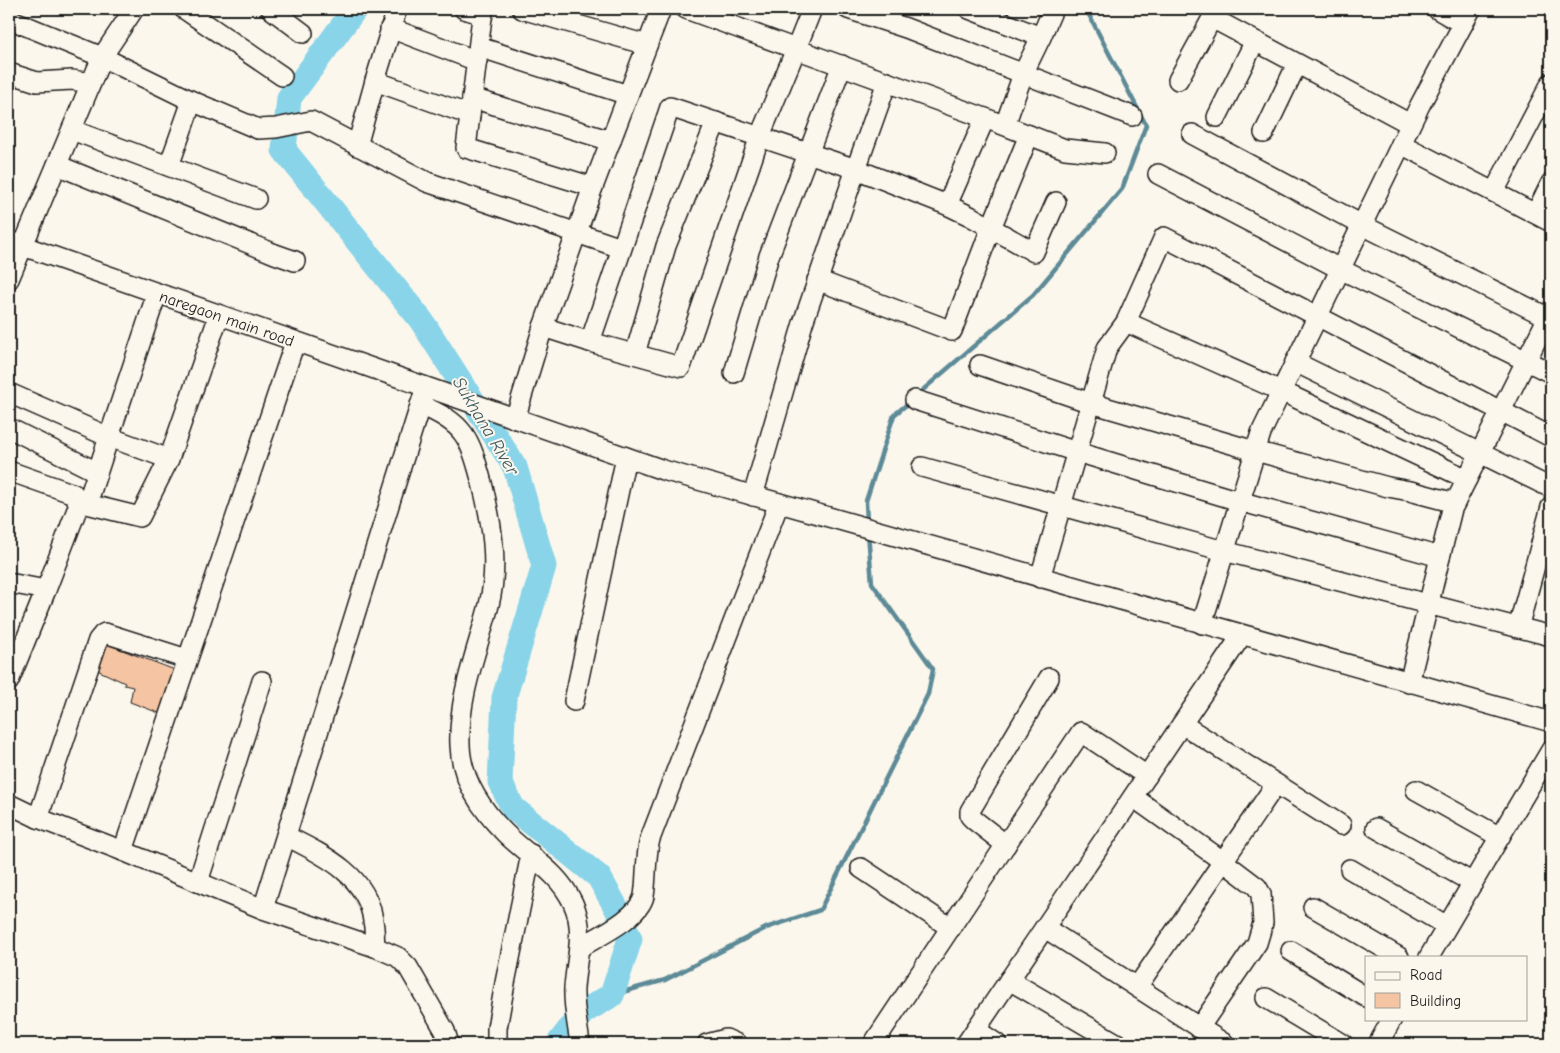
<svg xmlns="http://www.w3.org/2000/svg" width="1560" height="1053" font-family="'Comic Neue',sans-serif">
	<rect width="100%" height="100%" fill="#fbf7ec"/>
	<filter id="ink" filterUnits="userSpaceOnUse"><feTurbulence type="fractalNoise" baseFrequency=".02" numOctaves="2"/><feDisplacementMap in="SourceGraphic" scale="10" xChannelSelector="R" yChannelSelector="G"/><feConvolveMatrix kernelMatrix="1 2 1 2 8 2 1 2 1" color-interpolation-filters="sRGB"/></filter>
	<g filter="url(#ink)">
		<g fill="none" stroke-linecap="round" stroke-linejoin="round">
			<g stroke="#5d8a97" stroke-width="4.5">
				<path d="M917 395 1033 295 1122 189 1146 125 1086 9"/>
				<path d="M867 523 866 501 894 415 911 401"/>
				<path d="M612 995 665 980 766 928 820 910 928 694 933 669 872 583 868 533"/>
			</g>
			<path stroke="#89d4e9" stroke-width="25" d="M355 9 289 98 284 150 421 320 515 467 544 566 504 698 500 782 513 808 599 877 617 909 630 939 612 995 583 1012 558 1044"/>
		</g>
		<path fill="#f4c4a3" stroke="#1c1c1c" d="M104 643 175 670 159 713 130 702 133 687 124 685 125 683 95 669Z"/>
		<g fill="none" stroke-linecap="round" stroke-linejoin="round">
			<defs>
				<g id="minor">
					<path d="M184 9 282 76"/>
					<path d="M271 9 303 33"/>
					<path d="M397 9 375 81 470 115"/>
					<path d="M464 9 483 15"/>
					<path d="M483 9 466 148 593 187"/>
					<path d="M522 9 647 45"/>
					<path d="M661 9 593 187 543 327 590 342 670 107 856 169 803 323 753 496"/>
					<path d="M812 9 796 49 985 118 1065 149 1105 153"/>
					<path d="M848 9 906 28 1132 116"/>
					<path d="M969 9 1041 37 1053 9"/>
					<path d="M1437 9 1463 24"/>
					<path d="M1212 18 1410 124"/>
					<path d="M9 19 102 57 192 101 258 129 276 128 311 121 427 182 621 248"/>
					<path d="M390 28 477 61"/>
					<path d="M479 47 628 95"/>
					<path d="M9 73 37 82 72 80 91 83"/>
					<path d="M1178 80 1217 9"/>
					<path d="M887 82 856 169 947 205 970 216 1034 252 1056 202"/>
					<path d="M472 98 611 141"/>
					<path d="M1217 117 1255 41"/>
					<path d="M1005 125 1023 74 1041 37"/>
					<path d="M72 130 256 199"/>
					<path d="M1264 133 1297 64"/>
					<path d="M1192 134 1362 225 1551 319"/>
					<path d="M1401 144 1551 222"/>
					<path d="M357 146 375 81"/>
					<path d="M57 165 275 254 295 261"/>
					<path d="M169 166 192 101"/>
					<path d="M1158 174 1340 269 1551 373"/>
					<path d="M1494 192 1551 83"/>
					<path d="M947 205 985 118"/>
					<path d="M1531 211 1536 213 1551 183"/>
					<path d="M9 241 663 470 1551 722"/>
					<path d="M9 279 102 57 134 9"/>
					<path d="M817 280 952 331 991 228 1029 135"/>
					<path d="M1126 322 1281 391 1467 479"/>
					<path d="M590 342 681 367 760 136 796 49 686 9"/>
					<path d="M635 354 666 246 716 122"/>
					<path d="M1295 362 1551 488"/>
					<path d="M980 365 1091 403 1255 451 1388 487 1410 491 1455 503"/>
					<path d="M734 373 769 256 842 65"/>
					<path d="M9 393 109 437 157 293"/>
					<path d="M915 400 1077 452 1239 501 1440 557"/>
					<path d="M420 405C465 423 470 438 482 483 492 523 499 564 489 605 477 652 458 696 460 745 461 780 481 809 505 833 529 857 558 871 573 903 586 931 576 959 574 988 573 1007 578 1026 580 1044"/>
					<path d="M515 419 543 327"/>
					<path d="M9 428 97 472"/>
					<path d="M922 467 1224 551 1551 636"/>
					<path d="M9 471 74 494 79 504"/>
					<path d="M87 504 140 517 169 459"/>
					<path d="M1040 578 1107 348 1126 322 1164 237 1551 437"/>
					<path d="M9 583 46 590 79 504H87L109 437 169 459 219 315"/>
					<path d="M1202 624 1261 433 1420 105 1471 9"/>
					<path d="M1518 628 1551 507"/>
					<path d="M9 681 46 590"/>
					<path d="M1409 683 1452 509 1551 311"/>
					<path d="M574 701 626 457"/>
					<path d="M1182 724 1341 825"/>
					<path d="M1416 790 1500 837"/>
					<path d="M1133 797 1224 862 1257 887 1261 894 1263 923 1257 943 1199 1028"/>
					<path d="M9 804 38 818 123 851 263 909 375 947 398 957 408 967 445 1031 449 1044"/>
					<path d="M38 818 98 640 103 634 105 633 187 659"/>
					<path d="M1376 828 1473 883"/>
					<path d="M286 836C322 854 368 875 373 921 375 929 374 939 375 947"/>
					<path d="M1006 845 974 820 970 816V811L1049 678"/>
					<path d="M123 851 295 342"/>
					<path d="M861 868 951 928"/>
					<path d="M1350 869 1447 926"/>
					<path d="M198 882 262 681"/>
					<path d="M1313 907 1399 957"/>
					<path d="M263 909 424 393"/>
					<path d="M1045 928 1225 1044"/>
					<path d="M579 948C597 937 639 918 644 896 647 877 645 858 650 839L779 503"/>
					<path d="M1291 951 1366 997"/>
					<path d="M1429 957 1551 750"/>
					<path d="M1009 980 1118 1044"/>
					<path d="M1137 987 1276 784"/>
					<path d="M1266 998 1343 1044"/>
					<path d="M976 1030 997 1044"/>
					<path d="M497 1044V1028L505 983 531 854"/>
					<path d="M707 1044 726 1039 737 1044"/>
					<path d="M873 1044 1081 732 1147 776"/>
					<path d="M966 1044 1242 635"/>
					<path d="M1378 1044 1392 1019"/>
				</g>
			</defs>
			<use href="#minor" stroke="#1c1c1c" stroke-width="22"/>
			<use href="#minor" stroke="#fbf7ec" stroke-width="19"/>
		</g>
	</g>
	<g text-anchor="middle" stroke-width="4" stroke-linejoin="round" paint-order="stroke">
		<g font-size="16" fill="#1c1c1c" stroke="#fbf7ec">
			<text transform="translate(227 318) rotate(19)" y="6">naregaon main road</text>
		</g>
		<g font-size="18" font-style="italic" fill="#425c64" stroke="#fbf7ec">
			<text transform="translate(486 426) rotate(59)" y="6">Sukhana River</text>
		</g>
	</g>
	<rect width="1560" height="1053" fill="none" stroke="#fbf7ec" stroke-width="30"/>
	<rect x="15" y="15" width="1530" height="1023" fill="none" stroke="#1c1c1c" stroke-width="2" filter="url(#ink)"/>
	<rect x="1365" y="956" width="162" height="65" fill="#fbf7ec" stroke="#a29f99"/>
	<rect x="1375" y="972" width="25" height="8" fill="#fbf7ec" stroke="#a29f99"/>
	<text x="1410" y="980" font-size="15" fill="#1c1c1c">Road</text>
	<rect x="1375" y="993" width="25" height="15" fill="#f4c4a3" stroke="#a29f99"/>
	<text x="1410" y="1006" font-size="15" fill="#1c1c1c">Building</text>
</svg>
